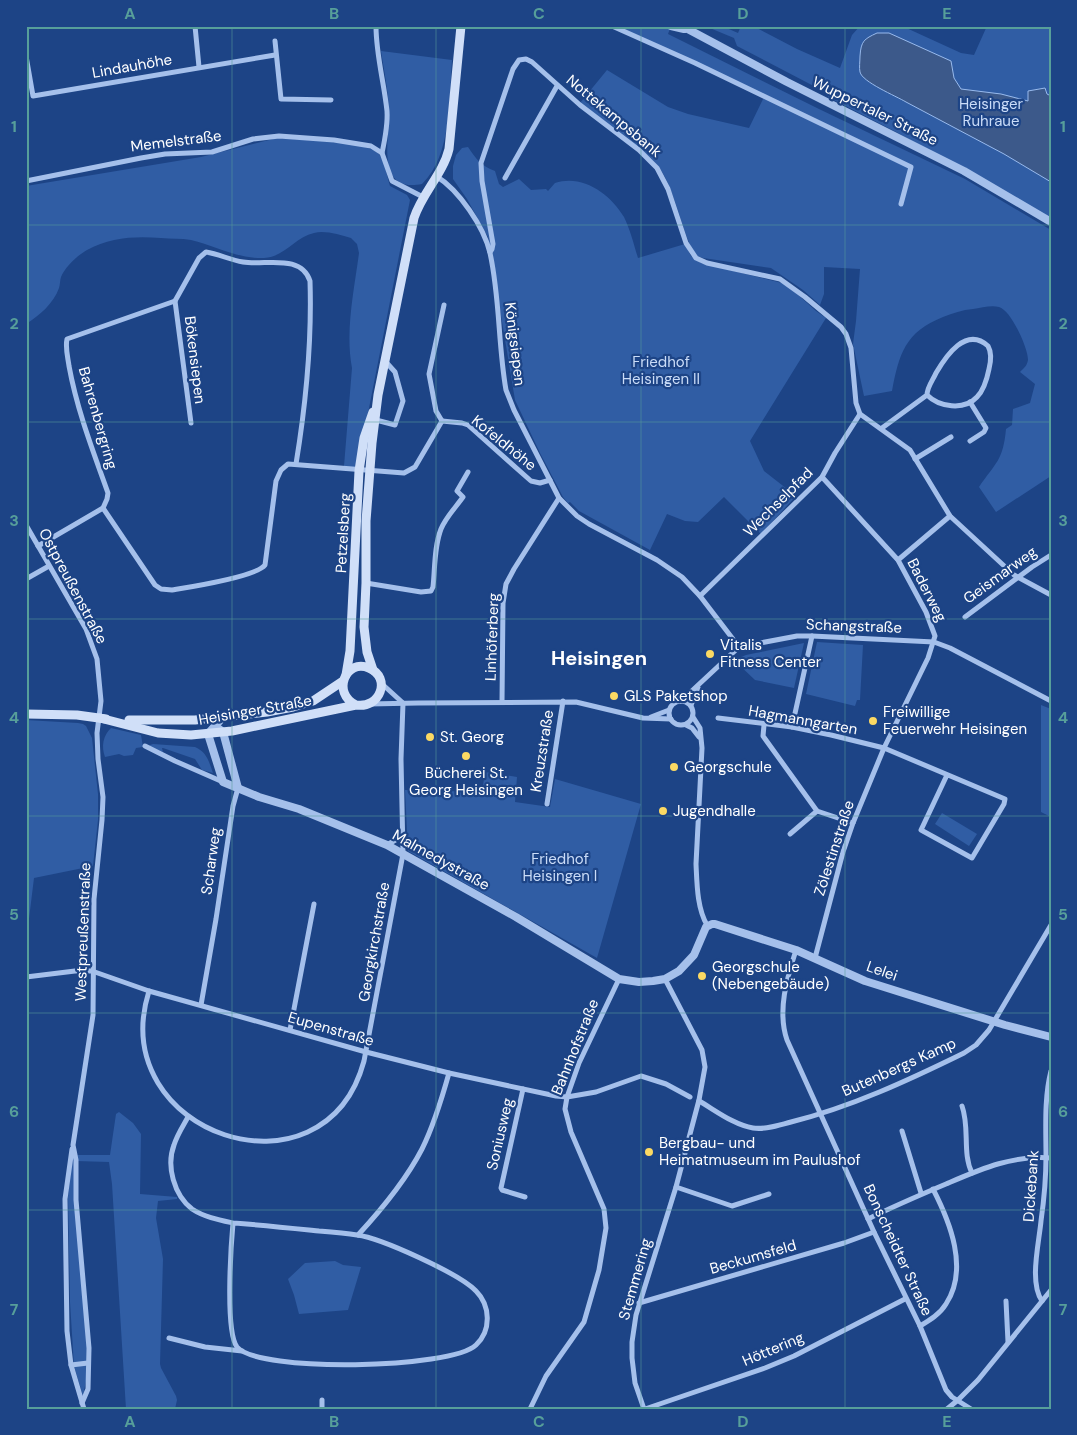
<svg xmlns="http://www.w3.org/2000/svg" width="1077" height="1435" font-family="'DM Sans',sans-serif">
	<rect width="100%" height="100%" fill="#1d4486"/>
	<g fill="#305da4">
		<path d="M609 26H671L668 34 819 109 965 179 1051 230V476L996 512 979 487C996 462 1003 461 1006 429L1012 425 1013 409 1030 403 1035 384 1020 372C1024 368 1027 366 1028 360 1028 348 1011 310 999 307 991 305 981 308 973 309 962 310 953 313 943 317 905 332 899 354 892 391L864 396 853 344 856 321 860 269 824 267V294L820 305 803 290 771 268 703 258 697 256 691 247C681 225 673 187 660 169 645 147 602 120 580 103L607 70 668 107 688 114 749 128 765 95Z"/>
		<path d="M705 26H722L738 33 741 26H753L797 49 840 68 852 35 860 26H902L961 53 974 55 987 26H1051V220L898 133 828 97 829 94 737 46 734 38Z"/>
		<path d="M381 51 452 60C449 99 452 155 422 184 373 194 391 134 389 109 388 90 384 70 381 51Z"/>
		<path d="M277 138C296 140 366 141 378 153 385 160 387 177 390 186L407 195 410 200 357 469 344 466 352 368C345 331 354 291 359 253L357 244 351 238C340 235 325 230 314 233 295 237 285 257 264 258 238 259 216 246 191 240 181 238 171 239 161 238 136 236 110 237 87 250 78 255 65 267 61 277 60 280 60 285 59 288 54 303 39 316 26 324V186L201 157Z"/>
		<path d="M468 147C476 159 481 166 495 171L499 184 503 187 519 179 531 190 546 189 548 191 555 183C583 174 610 194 624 217 630 229 634 245 638 258L685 244 691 256 701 263 786 284 816 311 826 318 750 441 764 471 796 496 761 534 724 497 698 522 685 521 667 514 650 550 579 511 570 502 568 503 563 497 540 453 515 400 488 237 467 199 453 179V166L456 155 462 148Z"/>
		<path d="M817 642 863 645 860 700H857L855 706 806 694Z"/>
		<path d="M804 643 794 688 755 680 736 662 741 657 746 655Z"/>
		<path d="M1041 705 1051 709V817L1041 812Z"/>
		<path d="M26 720 78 723 83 724 86 726 92 738 98 794V820L93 866 34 878 26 943Z"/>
		<path d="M111 728 141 735 143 747 136 748 133 755 124 756 119 754 105 757C101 746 103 736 111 728Z"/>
		<path d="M153 744 195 747C207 752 209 762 213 773L202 770 195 759 163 748H162L163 752 150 747V745Z"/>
		<path d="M485 772 517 777 515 802 550 807 555 779 641 804 597 958 408 851 405 790 482 792Z"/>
		<path d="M942 813 977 834 969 846 935 824Z"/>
		<path d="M119 1112 133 1123 141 1134 140 1194 177 1197V1199L158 1201 156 1218 163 1259 160 1364 161 1368 176 1396 177 1400 175 1409H126L112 1184 109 1162 76 1161V1155H110L116 1114Z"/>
		<path d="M73 1150 87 1345 86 1381 83 1396 74 1366 70 1302 68 1197Z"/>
		<path d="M335 1261 343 1265 361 1267 348 1310 299 1314 294 1295 288 1279 305 1263Z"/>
	</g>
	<path fill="#3c598a" stroke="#98baed" d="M877 33H889L951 61 954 78 961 89 1001 94 1028 101V91L1045 88 1047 94 1051 96V182L1004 154 906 102C896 96 862 82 860 72 859 68 860 61 860 56 861 41 864 39 877 33Z"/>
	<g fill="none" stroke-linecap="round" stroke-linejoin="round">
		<g stroke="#a5c0eb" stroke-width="5">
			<path d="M195 26 199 67"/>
			<path d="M376 26C376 55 384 82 387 111 388 125 385 139 382 153"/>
			<path d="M612 26 695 63 911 167 901 204"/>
			<path d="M275 41 281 99 331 100"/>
			<path d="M26 56 33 96 275 55"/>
			<path d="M436 176C459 190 484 227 490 253 500 298 498 345 506 390L514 410 559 498 577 516 589 524 657 560 682 577 700 596 739 647"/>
			<path d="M505 178 557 86"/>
			<path d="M26 181 141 158 165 154 212 152 253 139 279 136 334 140 371 146 382 153 392 181 423 197"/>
			<path d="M490 252 492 249 493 244 482 181 481 163 513 69 519 60 526 59 532 62 580 105 639 150 657 168 668 189 686 243 696 258 707 263 780 279 805 297 841 327 846 334 851 348 856 403 860 414 910 450 950 516 1014 575 1051 595"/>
			<path d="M175 301 191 423"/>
			<path d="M970 402 986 428 984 432 970 441"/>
			<path d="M376 420 395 425 403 401 395 372 385 361"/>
			<path d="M442 421 462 423 468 425 531 481 540 483 550 480"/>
			<path d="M442 421 436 411 429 374 444 305"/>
			<path d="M882 428 927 395C927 387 933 380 936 373 946 356 966 326 988 346 992 353 991 361 989 369 987 379 984 390 977 397 964 411 939 407 927 395"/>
			<path d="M915 459 951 437"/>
			<path d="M103 508 155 585 161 589 172 590C190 587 256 577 265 565L276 481 281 470 288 464 404 473 415 467 442 421"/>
			<path d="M26 525 86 629 97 659 101 701 97 733 98 759 103 797 102 820 94 899 93 1015 73 1145 76 1160V1200L89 1348 88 1389 82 1403"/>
			<path d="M38 546 103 508 107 499 108 493C93 451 77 410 69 366 68 358 65 348 67 339L175 301 199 258 206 252C219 254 230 260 243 262 264 266 301 253 310 281 312 342 306 403 296 464"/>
			<path d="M898 560 950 516"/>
			<path d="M26 579 49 566"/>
			<path d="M366 583 421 592 431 591 433 587C435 569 434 547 441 529 446 517 456 507 463 497L457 491 468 472"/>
			<path d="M700 596 822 477 835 453 860 414"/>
			<path d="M965 617 1032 567 1051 555"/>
			<path d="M381 683 403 703"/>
			<circle cx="681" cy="713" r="12"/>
			<path d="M681 701 739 647 797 636H812L934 642 950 648 1051 701"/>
			<path d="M502 702 503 603 506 584 514 569 559 498"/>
			<path d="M369 704 418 703 576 702 643 718 671 719"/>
			<path d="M691 705 698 688"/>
			<path d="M651 717 669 710"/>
			<path d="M693 717 700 728 702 748 696 864C697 884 697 908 707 925"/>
			<path d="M718 718 792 727 831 735 884 748 1005 799 1004 804 972 858 921 830 947 775"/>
			<path d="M686 725 692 728 699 737"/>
			<path d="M764 725 763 736 817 811 853 823"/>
			<path d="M792 727 812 636"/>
			<path d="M145 746 175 761 223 782"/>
			<path d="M547 804 563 701"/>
			<path d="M790 834 817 811"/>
			<path d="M387 845 402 836"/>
			<path d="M796 950C787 978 777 1011 787 1040L874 1232 920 1326 946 1390 952 1397 971 1409"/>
			<path d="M815 958 843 852 853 823 884 748 928 658 935 636 926 612 898 560 822 477"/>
			<path d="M26 977 75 971H92L149 991 366 1052 449 1073 556 1096 567 1097 596 1092 641 1076 666 1084 690 1097"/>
			<path d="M149 991C104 1134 324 1208 364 1061L403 854 401 759 403 703"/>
			<path d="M201 1005 216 919 233 806 238 788"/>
			<path d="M290 1030 314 904"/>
			<path d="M523 1089 501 1188 502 1190 525 1197"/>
			<path d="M699 1101C715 1110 734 1125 753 1128 765 1130 779 1125 791 1122 851 1107 909 1080 964 1053L976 1045 989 1030 1051 925"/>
			<path d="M962 1106C970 1128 962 1153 972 1173"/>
			<path d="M188 1117C183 1126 177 1135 174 1145 166 1166 174 1195 192 1209 204 1217 219 1220 233 1223 262 1225 290 1228 319 1231 332 1232 345 1233 357 1235 381 1238 460 1274 476 1291 490 1305 492 1330 476 1345 451 1369 259 1373 237 1347 225 1331 231 1245 233 1223"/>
			<path d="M902 1131 921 1193"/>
			<path d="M72 1149 65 1199 67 1331 71 1365 84 1409"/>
			<path d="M676 1187 732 1206 769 1194"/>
			<path d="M868 1219C894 1206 920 1195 946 1184 981 1169 1012 1155 1051 1158"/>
			<path d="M358 1235C382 1209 406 1180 422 1149 434 1125 442 1098 449 1073"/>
			<path d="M1006 1301 1008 1342"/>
			<path d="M1042 1301C1029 1283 1039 1243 1041 1221 1044 1200 1046 1178 1046 1156 1046 1128 1044 1098 1051 1071"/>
			<path d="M639 1303 844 1243 874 1232"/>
			<path d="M920 1326C930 1320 940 1314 946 1304 969 1269 950 1222 933 1189"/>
			<path d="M169 1338 205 1347 242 1351"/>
			<path d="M71 1365 88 1363"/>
			<path d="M322 1409V1400"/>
			<path d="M530 1409 546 1376 584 1322 599 1270 606 1228 604 1209 571 1132 565 1109 567 1097 579 1063 619 979"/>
			<path d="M644 1409 635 1383 632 1358V1342L636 1315 676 1187 699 1100 705 1067 702 1050 665 979"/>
			<path d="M645 1409 765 1368 794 1356 905 1299"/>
			<path d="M947 1409 958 1400 978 1380 1051 1290"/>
		</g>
		<g stroke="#a5c0eb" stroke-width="8">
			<path d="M671 26 684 29"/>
			<path d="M682 26 787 82 964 171 1051 222"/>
			<path d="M222 718 208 734 223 782 259 797 299 809 387 845 516 917 619 979 639 982 653 981 665 979 679 971 694 955 706 927 712 924H715L796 950 865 981 1005 1025 1051 1037"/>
			<path d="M219 729 223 732 238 788"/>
		</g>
		<g stroke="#d0dff8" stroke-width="9">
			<path d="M373 670 367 652 364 627 366 583V521L372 443 378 395 414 218C422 193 443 174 449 149L461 26"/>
			<path d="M346 675 350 651 359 471 364 438 373 412"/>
			<path d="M26 714 77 715 106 719"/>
			<path d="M100 718 158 733 191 735 232 731 356 705C380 709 392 678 369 668 346 658 331 693 356 705"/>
			<path d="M129 720H195L267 712 293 707 313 701 343 681"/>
		</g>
	</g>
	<path fill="none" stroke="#579f9a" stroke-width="1" stroke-opacity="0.55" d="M232 26V1409M436 26V1409M641 26V1409M845 26V1409M26 225H1051M26 422H1051M26 619H1051M26 816H1051M26 1013H1051M26 1210H1051"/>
	<g fill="#fbd963" stroke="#1d4486" stroke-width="2">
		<circle cx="710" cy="654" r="5"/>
		<circle cx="614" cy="696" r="5"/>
		<circle cx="873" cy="721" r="5"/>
		<circle cx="430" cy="737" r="5"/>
		<circle cx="466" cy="756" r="5"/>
		<circle cx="674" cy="767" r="5"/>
		<circle cx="663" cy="811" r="5"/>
		<circle cx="702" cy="976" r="5"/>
		<circle cx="649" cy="1152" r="5"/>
	</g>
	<g text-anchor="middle" stroke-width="4.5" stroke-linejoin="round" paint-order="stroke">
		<g font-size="15" fill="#fff" stroke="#1d4486">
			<text transform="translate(132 66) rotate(-10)" y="5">Lindauhöhe</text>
			<text transform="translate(875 111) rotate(26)" y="5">Wuppertaler Straße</text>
			<text transform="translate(614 116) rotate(40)" y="5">Nottekampsbank</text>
			<text transform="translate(176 141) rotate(-7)" y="5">Memelstraße</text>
			<text transform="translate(515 344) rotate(83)" y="5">Königsiepen</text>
			<text transform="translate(195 360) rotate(83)" y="5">Bökensiepen</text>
			<text transform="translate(98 418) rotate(74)" y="5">Bahrenbergring</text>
			<text transform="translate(504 443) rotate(39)" y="5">Kofeldhöhe</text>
			<text transform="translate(778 502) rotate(-45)" y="5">Wechselpfad</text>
			<text transform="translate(343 533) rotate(-87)" y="5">Petzelsberg</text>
			<text transform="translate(1000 575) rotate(-36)" y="5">Geismarweg</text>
			<text transform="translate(73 586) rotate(62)" y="5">Ostpreußenstraße</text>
			<text transform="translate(927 590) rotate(63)" y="5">Baderweg</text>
			<text transform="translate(854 626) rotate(2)" y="5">Schangstraße</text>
			<text transform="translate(492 637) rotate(-88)" y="5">Linhöferberg</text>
			<text transform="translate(255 710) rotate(-10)" y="5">Heisinger Straße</text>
			<text transform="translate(803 720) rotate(10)" y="5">Hagmanngarten</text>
			<text transform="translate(542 751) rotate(-81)" y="5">Kreuzstraße</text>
			<text transform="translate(834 848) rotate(-72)" y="5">Zölestinstraße</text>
			<text transform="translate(441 860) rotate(29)" y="5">Malmedystraße</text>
			<text transform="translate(211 861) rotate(-82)" y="5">Scharweg</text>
			<text transform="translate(83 932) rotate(-88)" y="5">Westpreußenstraße</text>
			<text transform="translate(374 942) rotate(-80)" y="5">Georgkirchstraße</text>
			<text transform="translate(882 971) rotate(19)" y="5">Lelei</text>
			<text transform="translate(331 1029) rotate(16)" y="5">Eupenstraße</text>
			<text transform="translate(575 1047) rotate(-68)" y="5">Bahnhofstraße</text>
			<text transform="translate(899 1067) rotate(-24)" y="5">Butenbergs Kamp</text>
			<text transform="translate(500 1134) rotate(-77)" y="5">Soniusweg</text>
			<text transform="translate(1031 1186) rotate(-86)" y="5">Dickebank</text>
			<text transform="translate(898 1250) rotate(65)" y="5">Bonscheidter Straße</text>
			<text transform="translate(753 1257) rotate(-16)" y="5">Beckumsfeld</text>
			<text transform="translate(635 1279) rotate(-74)" y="5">Stemmering</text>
			<text transform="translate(773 1349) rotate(-23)" y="5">Höttering</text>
		</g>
		<g font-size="15" fill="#cadcf8" stroke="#1d4486">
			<text x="991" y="109">Heisinger<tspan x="991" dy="17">Ruhraue</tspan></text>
			<text x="661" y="367">Friedhof<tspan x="661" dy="17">Heisingen II</tspan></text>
			<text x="560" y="864">Friedhof<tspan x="560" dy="17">Heisingen I</tspan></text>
		</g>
		<g font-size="15" fill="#fff" stroke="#1d4486" text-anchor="start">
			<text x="720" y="650">Vitalis<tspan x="720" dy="17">Fitness Center</tspan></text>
			<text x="624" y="701">GLS Paketshop</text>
			<text x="883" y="717">Freiwillige<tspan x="883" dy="17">Feuerwehr Heisingen</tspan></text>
			<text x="440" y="742">St. Georg</text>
			<text x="684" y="772">Georgschule</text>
			<text x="466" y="778" text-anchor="middle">Bücherei St.<tspan x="466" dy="17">Georg Heisingen</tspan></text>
			<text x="673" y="816">Jugendhalle</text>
			<text x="712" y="972">Georgschule<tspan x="712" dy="17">(Nebengebäude)</tspan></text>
			<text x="659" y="1148">Bergbau- und<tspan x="659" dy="17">Heimatmuseum im Paulushof</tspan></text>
		</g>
		<g font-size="20" font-weight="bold" fill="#fff" stroke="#1d4486">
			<text x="599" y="665">Heisingen</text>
		</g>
	</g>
	<rect width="1077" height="1435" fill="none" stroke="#1d4486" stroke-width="55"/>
	<rect x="28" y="28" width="1022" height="1380" fill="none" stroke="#579f9a" stroke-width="2"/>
	<g font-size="16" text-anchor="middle" font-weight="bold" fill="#579f9a">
		<text x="130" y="19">A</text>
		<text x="334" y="19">B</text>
		<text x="539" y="19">C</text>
		<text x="743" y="19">D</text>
		<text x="947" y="19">E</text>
		<text x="14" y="132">1</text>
		<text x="1063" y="132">1</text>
		<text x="14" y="329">2</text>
		<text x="1063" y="329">2</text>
		<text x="14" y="526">3</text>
		<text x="1063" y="526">3</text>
		<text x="14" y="723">4</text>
		<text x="1063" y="723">4</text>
		<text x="14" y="920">5</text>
		<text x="1063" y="920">5</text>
		<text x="14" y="1117">6</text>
		<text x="1063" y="1117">6</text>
		<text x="14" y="1315">7</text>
		<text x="1063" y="1315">7</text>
		<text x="130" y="1427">A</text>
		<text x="334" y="1427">B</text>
		<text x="539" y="1427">C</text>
		<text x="743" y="1427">D</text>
		<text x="947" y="1427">E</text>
	</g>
</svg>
